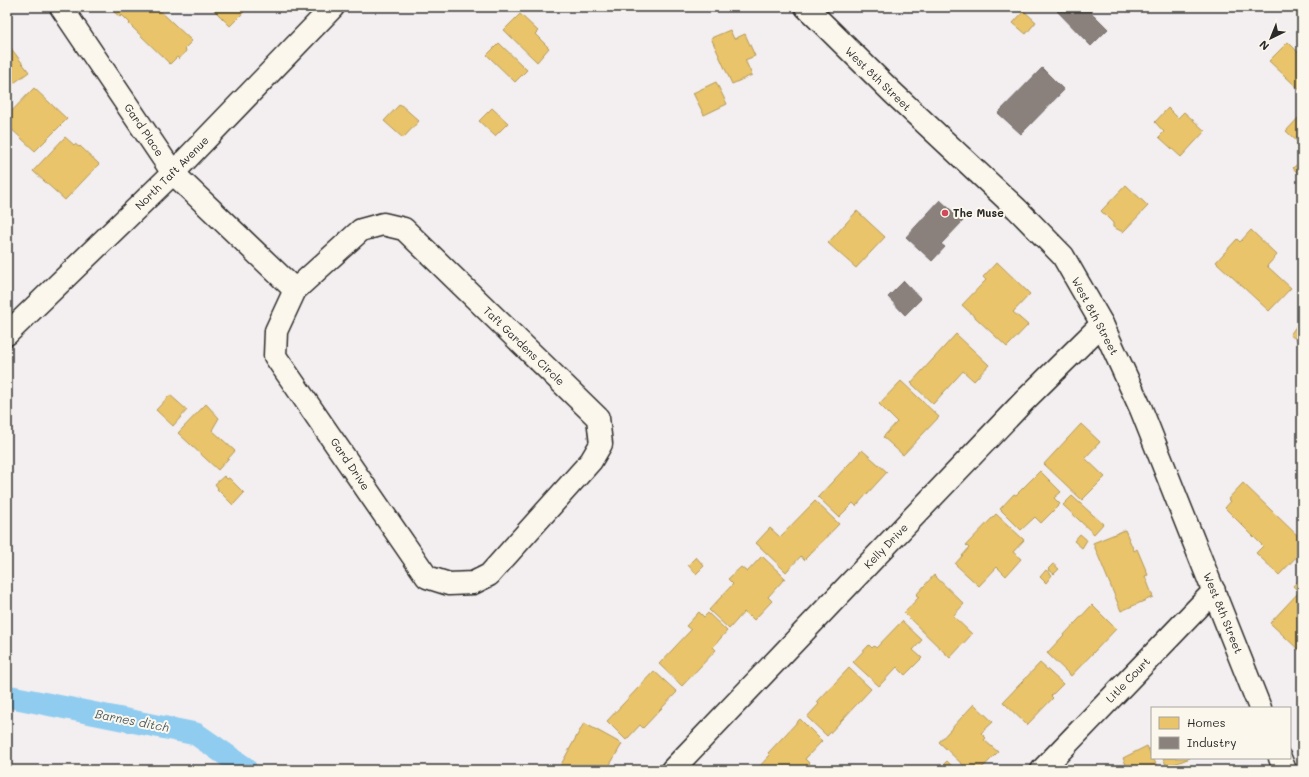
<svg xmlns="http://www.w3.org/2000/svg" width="1309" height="777" font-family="Mali,sans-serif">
	<rect width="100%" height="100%" fill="#f3eef0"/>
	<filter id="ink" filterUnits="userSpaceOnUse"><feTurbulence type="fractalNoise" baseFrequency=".025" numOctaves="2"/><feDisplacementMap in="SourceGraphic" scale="8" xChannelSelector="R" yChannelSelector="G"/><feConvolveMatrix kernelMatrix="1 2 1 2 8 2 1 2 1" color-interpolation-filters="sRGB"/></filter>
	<g filter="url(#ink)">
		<g fill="#e9c46a" stroke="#b09657">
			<path d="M113 7H156L192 41 185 48 186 51 179 59 177 57 170 64 129 24 130 23 122 15 120 17 113 11 115 10Z"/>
			<path d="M211 7H251L249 9 248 8 230 26Z"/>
			<path d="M1024 11 1036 22 1026 34 1013 23Z"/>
			<path d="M520 14 538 31 535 34 549 48 537 62 504 30Z"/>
			<path d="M730 30 734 39 745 34 755 56 745 60 752 75 732 84 711 38Z"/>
			<path d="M1288 42 1302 56V92L1269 61Z"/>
			<path d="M7 43 29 72 7 88Z"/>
			<path d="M499 43 527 70 515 82 487 55Z"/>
			<path d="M716 82 727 104 704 115 693 93Z"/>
			<path d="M34 88 67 119 35 151 7 125V116Z"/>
			<path d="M400 104 419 121 403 138 384 121Z"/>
			<path d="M492 108 508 123 495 136 479 121Z"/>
			<path d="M1168 108 1178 118 1184 112 1205 131 1181 157 1159 137 1164 132 1155 122Z"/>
			<path d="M1302 114V146L1286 131Z"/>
			<path d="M65 137 74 145 75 144 79 147 80 146 99 164 65 200 33 171Z"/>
			<path d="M1302 159V178L1293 168Z"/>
			<path d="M1126 185 1148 206 1123 232 1113 227V223L1101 211Z"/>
			<path d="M857 211 885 237 856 268 828 243Z"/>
			<path d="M1251 230 1277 255 1267 266 1291 288 1269 311 1216 262 1237 239 1240 242Z"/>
			<path d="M997 262 1030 294 1013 312 1028 325 1007 347 962 305 986 280 983 277Z"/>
			<path d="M1302 318V343L1290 335Z"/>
			<path d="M956 334 989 365 974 381 963 371 933 404 911 383Z"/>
			<path d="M901 381 939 417 903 455 883 437 897 422 879 404Z"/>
			<path d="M170 395 187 410 173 426 156 410Z"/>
			<path d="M206 404 219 418 212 430 235 451 218 470 178 433Z"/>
			<path d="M1081 424 1100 442 1085 458 1105 477 1082 500 1044 464Z"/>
			<path d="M862 450 887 472 856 506 853 503 839 517 818 497Z"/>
			<path d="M1040 471 1061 492 1054 498 1060 504 1041 523 1035 517 1021 530 1000 509 1014 494 1016 495Z"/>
			<path d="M224 476 227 479 229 478 244 493 233 505 217 489 218 488 215 484Z"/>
			<path d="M1243 483 1302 540V551L1279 575 1256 553 1263 546 1225 508 1231 501 1228 499Z"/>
			<path d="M1072 496 1103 524 1094 534 1063 505Z"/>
			<path d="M815 501 839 524 804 560 801 556 786 572 756 543 770 528 780 537Z"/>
			<path d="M996 514 1024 540 1013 552 1021 559 1006 576 997 567 979 586 955 564 969 548 966 545Z"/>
			<path d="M1125 530 1134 551 1137 549 1148 575 1145 576 1153 597 1121 611 1093 543Z"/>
			<path d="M1080 534 1087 540 1082 548 1074 541Z"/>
			<path d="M762 556 785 578 768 597 772 601 754 620 750 616 749 617 744 612 729 629 709 610 733 584 728 579 741 567 747 572Z"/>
			<path d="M696 557 704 566 696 574 688 565Z"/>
			<path d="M1053 564 1059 569 1054 574 1048 569Z"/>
			<path d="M1046 570 1052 575 1046 583 1040 577Z"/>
			<path d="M934 575 964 604 953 616 972 634 950 658 904 613 919 597 916 595Z"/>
			<path d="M1302 577V648L1300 651 1270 623 1299 592 1293 586Z"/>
			<path d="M1092 605 1116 629 1071 676 1047 653Z"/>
			<path d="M699 612 704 617 708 613 727 631 713 647 716 650 682 686 659 664 691 630 686 626Z"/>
			<path d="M902 621 922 640 913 650 922 658 905 675 897 667 879 686 853 662 869 645 872 648 874 646 876 648Z"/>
			<path d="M1040 663 1063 684 1051 696 1053 698 1027 725 1003 702Z"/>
			<path d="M849 668 871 689 827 736 807 717 819 704 817 702Z"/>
			<path d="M654 671 677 692 643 728 640 725 626 740 607 721Z"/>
			<path d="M974 704 993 722 981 733 986 738 984 740 998 752 980 770H968L939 742Z"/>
			<path d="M800 719 822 741 805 759 814 768 812 770H760L758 768 770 755 768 753Z"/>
			<path d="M584 723 622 744 608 768 605 766 603 770H558Z"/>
			<path d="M1147 746 1152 758H1153L1159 770H1127L1128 769 1123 758Z"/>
			<path d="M1163 758H1190L1167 767Z"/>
			<path d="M947 761 956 770H938Z"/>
		</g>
		<g fill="#8a817c" stroke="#6e6764">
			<path d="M1061 7H1086L1108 29 1091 46 1057 11Z"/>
			<path d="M1042 68 1064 90 1021 134 998 113Z"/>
			<path d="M940 200 963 221 941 244 945 247 932 261 906 237Z"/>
			<path d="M904 281 921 299 905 315 888 297Z"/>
		</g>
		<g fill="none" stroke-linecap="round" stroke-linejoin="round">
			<path stroke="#8fccef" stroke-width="23" d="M7 696 196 734 245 768 246 770"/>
			<defs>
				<g id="minor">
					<path d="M61 7 173 173 295 290"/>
					<path d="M806 7 893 93 1017 209 1063 256 1102 324 1141 409 1260 708"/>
					<path d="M383 224 404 229 598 418 601 444 591 461 489 575 473 583 449 584 427 577 275 356 276 331 295 290 361 230Z"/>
					<path d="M1280 758 1285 770"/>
					<path d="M672 770 1023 402 1102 324"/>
					<path d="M1042 770 1214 591"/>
				</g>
				<path id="secondary" d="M7 334 173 173 333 7"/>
			</defs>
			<use href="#minor" stroke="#2b2b2b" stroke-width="25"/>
			<use href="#secondary" stroke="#2b2b2b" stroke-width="25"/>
			<use href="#minor" stroke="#fbf7ec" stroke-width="22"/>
			<use href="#secondary" stroke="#fbf7ec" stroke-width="22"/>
		</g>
	</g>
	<circle fill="#d1495b" stroke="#fbf7ec" stroke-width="1.5" cx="945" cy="213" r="4"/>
	<g text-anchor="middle" stroke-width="4" stroke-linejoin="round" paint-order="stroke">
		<g font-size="11" fill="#2b2b2b" stroke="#fbf7ec">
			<text transform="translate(878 79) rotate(44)" y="4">West 8th Street</text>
			<text transform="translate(144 130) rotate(56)" y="4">Gard Place</text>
			<text transform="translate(172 173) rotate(-45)" y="4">North Taft Avenue</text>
			<text transform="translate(1095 316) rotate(62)" y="4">West 8th Street</text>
			<text transform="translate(524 346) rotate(44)" y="4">Taft Gardens Circle</text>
			<text transform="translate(350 464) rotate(56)" y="4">Gard Drive</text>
			<text transform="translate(886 546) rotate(-46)" y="4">Kelly Drive</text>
			<text transform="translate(1223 613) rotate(68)" y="4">West 8th Street</text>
			<text transform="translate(1128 680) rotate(-46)" y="4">Litle Court</text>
		</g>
		<g font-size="11" font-weight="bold" fill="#2b2b2b" stroke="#fbf7ec" text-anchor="start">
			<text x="953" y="217">The Muse</text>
		</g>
		<g font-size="12" font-style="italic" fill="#495b66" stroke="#fbf7ec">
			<text transform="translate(132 721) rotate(11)" y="4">Barnes ditch</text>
		</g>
	</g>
	<rect width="1309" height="777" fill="none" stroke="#fbf7ec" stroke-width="24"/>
	<rect x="12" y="12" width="1285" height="753" fill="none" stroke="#2b2b2b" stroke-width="1.5" filter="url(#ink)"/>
	<rect x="1151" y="707" width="140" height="52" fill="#fbf7ec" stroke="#a8a59f"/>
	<rect x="1159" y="717" width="20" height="12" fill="#e9c46a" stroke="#a8a59f"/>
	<text x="1187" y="727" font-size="12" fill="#2b2b2b">Homes</text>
	<rect x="1159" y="737" width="20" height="12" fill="#8a817c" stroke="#a8a59f"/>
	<text x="1187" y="747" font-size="12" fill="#2b2b2b">Industry</text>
	<g transform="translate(1271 38) rotate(223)" stroke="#fbf7ec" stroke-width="3" paint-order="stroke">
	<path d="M0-3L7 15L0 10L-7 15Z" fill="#2b2b2b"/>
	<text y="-6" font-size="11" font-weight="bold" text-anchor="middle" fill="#2b2b2b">N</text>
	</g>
</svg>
